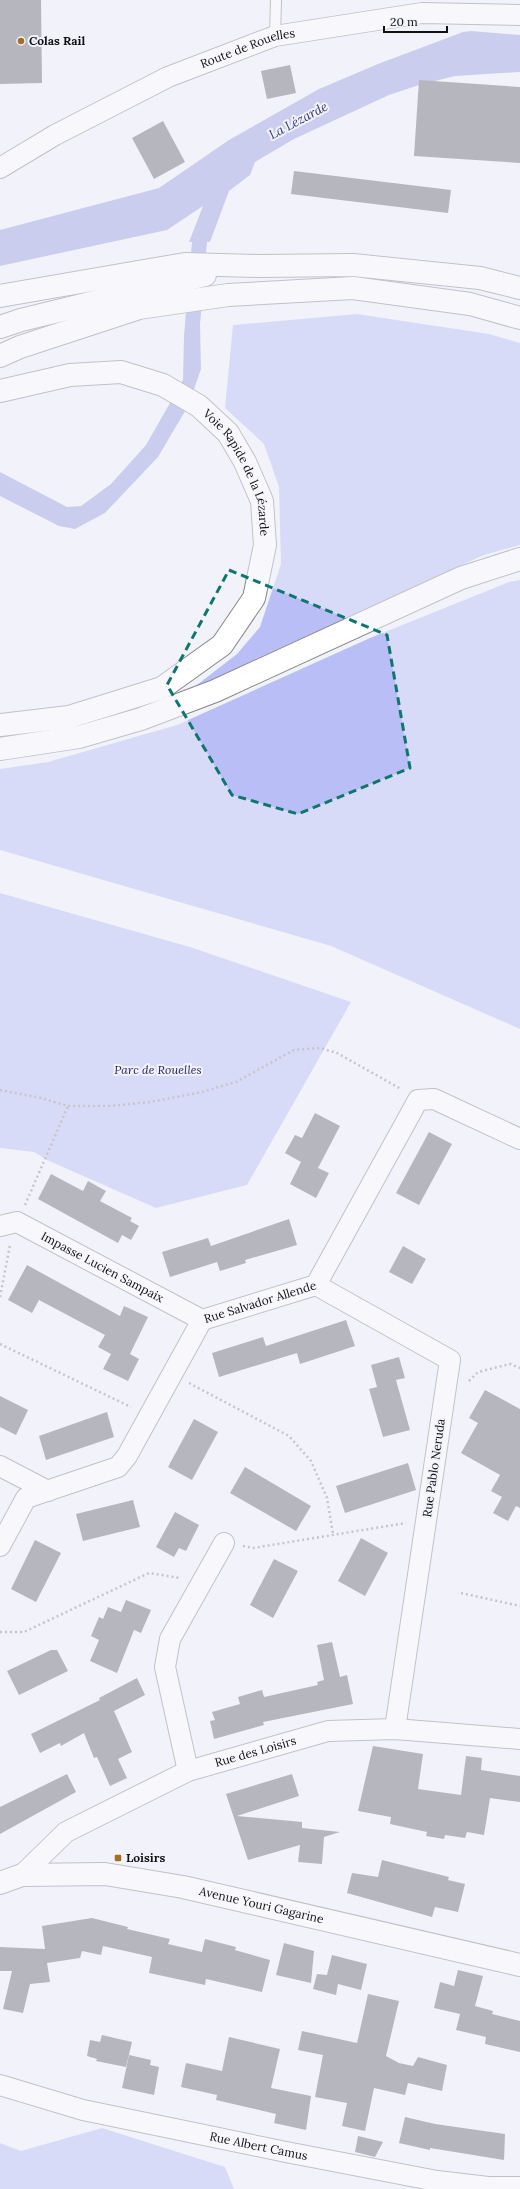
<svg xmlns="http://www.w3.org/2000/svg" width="520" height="2189" font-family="Lora,serif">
	<rect width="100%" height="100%" fill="#f2f3fa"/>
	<g fill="#b9bff6">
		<path d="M357 314 489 334 520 343V545L484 555 193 688 237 654 260 627 281 564 279 487 264 444 225 408 233 325Z"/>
		<path d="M520 580V1029L331 946 0 850V769L48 762 177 725 370 638 509 582Z"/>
		<path d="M0 893 190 947 351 1002 247 1185 156 1208 47 1160 34 1152 0 1148Z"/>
		<path d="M102 2128 225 2167 234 2189H0V2143L21 2151Z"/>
	</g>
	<path fill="#9ba0e1" d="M471 31 520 35V72L455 76 419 85 389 95 294 139 255 162 250 175 229 191 210 242H207L200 324 201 369 192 395 194 396 158 457 105 513 75 529 59 526 0 496V472L67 507 81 506 111 484 146 445 183 380 184 336 192 242H189L203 206 167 230 0 266V230L159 188 229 140 319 89 378 64 463 32Z"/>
	<g fill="#6e6f75">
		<path d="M0 0H41L42 83 0 84Z"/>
		<path d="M290 65 296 93 267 99 261 71Z"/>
		<path d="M419 80 520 87V163L414 156Z"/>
		<path d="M163 121 185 162 154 179 132 138Z"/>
		<path d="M294 171 451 190 448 213 291 194Z"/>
		<path d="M315 1113 340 1126 318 1168 329 1173 316 1198 290 1184 301 1162 285 1153 295 1135 302 1138Z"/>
		<path d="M429 1132 452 1144 419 1205 396 1193Z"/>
		<path d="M51 1174 83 1191 88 1181 106 1191 100 1201 132 1218 130 1221 139 1226 131 1240 122 1235 118 1243 38 1199Z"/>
		<path d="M289 1219 297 1245 245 1260 246 1263 220 1271 217 1262 170 1277 162 1252 208 1238 211 1246Z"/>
		<path d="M403 1246 426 1259 412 1284 389 1272Z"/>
		<path d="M27 1265 120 1316 124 1306 148 1317 130 1354 139 1359 128 1381 103 1369 111 1354 98 1347 105 1335 39 1300 32 1313 8 1300Z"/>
		<path d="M346 1320 355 1346 300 1364 297 1353 219 1377 212 1353 263 1337 266 1346Z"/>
		<path d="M399 1357 405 1378 396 1380 410 1430 383 1437 369 1389 377 1387 371 1365Z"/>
		<path d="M485 1390 520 1409V1508L516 1506 508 1521 493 1513 502 1497 491 1491 500 1475 461 1453 478 1423 469 1418Z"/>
		<path d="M0 1396 28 1410 16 1435 0 1427Z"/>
		<path d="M107 1412 114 1437 46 1460 39 1436Z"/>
		<path d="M194 1419 218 1432 192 1480 168 1467Z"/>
		<path d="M408 1463 416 1490 345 1513 336 1486Z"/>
		<path d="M245 1467 311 1506 296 1531 230 1493Z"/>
		<path d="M133 1500 140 1527 83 1541 76 1514Z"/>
		<path d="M175 1512 199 1525 186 1551 179 1548 174 1557 156 1547Z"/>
		<path d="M361 1538 388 1553 365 1596 338 1581Z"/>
		<path d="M35 1540 61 1553 36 1602 11 1589Z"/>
		<path d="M274 1559 298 1571 273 1618 250 1605Z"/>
		<path d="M126 1600 151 1610 141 1633 134 1630 117 1673 90 1661 99 1640 91 1636 99 1617 103 1619 108 1607 121 1612Z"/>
		<path d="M332 1642 340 1677 347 1675 353 1704 263 1722 264 1725 214 1739 210 1721 215 1720 212 1712 240 1704 238 1697 262 1690 264 1697 318 1685 317 1682 324 1680 317 1645Z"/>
		<path d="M51 1650H57L68 1671 19 1695 7 1671Z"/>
		<path d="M137 1678 145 1695 114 1711 132 1752 118 1759 127 1778 110 1786 97 1757 94 1758 84 1733 61 1746 60 1743 40 1753 31 1734 100 1700 99 1698Z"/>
		<path d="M373 1746 423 1754 418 1789 461 1795 466 1756 482 1758 481 1770 520 1776V1802L490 1798 484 1835 467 1832 465 1838 445 1835 444 1839 426 1836 427 1832 390 1824 391 1817 358 1811Z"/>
		<path d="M67 1774 76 1792 0 1834V1807Z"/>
		<path d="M292 1774 299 1796 237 1816 302 1822V1828L340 1832 324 1837 322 1864 298 1862 300 1845 248 1860 226 1794Z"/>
		<path d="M382 1860 449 1877 448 1880 465 1884 458 1912 435 1907 432 1917 347 1893 352 1873 378 1877Z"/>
		<path d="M92 1918 128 1927 127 1929 170 1939 168 1944 202 1952 205 1939 236 1947 235 1950 270 1960 262 1992 206 1979 205 1985 149 1973 152 1957 103 1946 101 1955 82 1951 80 1958 47 1963 50 1982 30 1984 23 2013 3 2009 12 1971H0V1947L45 1949 42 1926Z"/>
		<path d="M284 1943 314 1951 311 1983 276 1975Z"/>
		<path d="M332 1955 367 1964 361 1990 338 1984 336 1995 313 1989 317 1974 327 1975Z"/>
		<path d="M458 1970 483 1976 475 2006 493 2011 492 2014 520 2021V2052L485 2044 486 2037 456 2030 460 2014 434 2008 440 1982 454 1986Z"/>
		<path d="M368 1994 399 2001 386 2056 399 2063 413 2066 418 2057 447 2065 442 2091 408 2083 405 2095 374 2088 365 2131 342 2126 347 2103 315 2097 323 2055 298 2050 302 2031 357 2043Z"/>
		<path d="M102 2035 132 2042 126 2067 96 2061 97 2059 87 2056 90 2040 100 2042Z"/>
		<path d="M229 2037 280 2049 271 2088 311 2096 306 2130 274 2123 276 2114 216 2100 217 2095 181 2087 186 2063 222 2071Z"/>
		<path d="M129 2055 151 2060 150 2065 159 2067 154 2095 122 2088Z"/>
		<path d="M405 2117 435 2124 505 2134 504 2160 430 2148V2150L399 2143Z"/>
		<path d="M358 2136 383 2142 375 2157 355 2152Z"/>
	</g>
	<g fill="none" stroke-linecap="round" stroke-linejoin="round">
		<defs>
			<path id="lane" d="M275 36 276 0"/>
			<g id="street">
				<path id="s1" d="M0 168 55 135 168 77 275 36 422 13 520 15"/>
				<path id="s2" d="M0 1226 17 1222 202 1320"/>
				<path d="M316 1285 450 1360 395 1729"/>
				<path d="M0 1466 48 1491"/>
				<path id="s3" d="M0 1546 26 1498 118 1467 127 1456 202 1320 316 1285 418 1100 434 1099 520 1139"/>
				<path d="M188 1771 165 1667 170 1639 224 1543"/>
				<path id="s4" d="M22 1875 66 1832 188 1771 328 1731 395 1729 520 1739"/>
				<path id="s5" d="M0 2085 83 2110 286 2152 437 2181 488 2187H520"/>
			</g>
			<g id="secondary">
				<path id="s6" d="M0 1883 22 1875 105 1874 183 1887 520 1965"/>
			</g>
			<g id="highway">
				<path d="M0 296 185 264 260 266 353 265 480 278 520 288"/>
				<path d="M0 327 21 320 205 275"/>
				<path d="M0 356 20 347 139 308 228 295 353 288 470 304 520 318"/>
				<path id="s7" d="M0 391 70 375 121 372 163 385 199 406 228 433 245 462 262 501 265 545 254 598 222 645 162 688 69 717 0 725"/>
				<path d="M0 749 79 737 141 719 215 691 461 578 520 559"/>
			</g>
		</defs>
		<use href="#lane" stroke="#85868c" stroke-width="12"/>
		<use href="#street" stroke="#85868c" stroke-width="22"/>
		<use href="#secondary" stroke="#85868c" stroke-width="24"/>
		<use href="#highway" stroke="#85868c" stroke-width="24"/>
		<g stroke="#8e8f94" stroke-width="2.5" stroke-dasharray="2 3" stroke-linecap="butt">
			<path d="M0 1090 41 1098 68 1106H110L150 1102 202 1092 236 1082 294 1050 320 1048 337 1053 401 1089"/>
			<path d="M25 1205 68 1106"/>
			<path d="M0 1297 10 1245"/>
			<path d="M0 1344 131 1407"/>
			<path d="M469 1381 478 1372 510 1364 520 1368"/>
			<path d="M189 1383 289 1436 311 1461 327 1498 333 1534"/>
			<path d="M243 1546 253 1548 406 1523"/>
			<path d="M461 1593 520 1606"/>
			<path d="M0 1632H24L149 1573 180 1578"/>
		</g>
		<use href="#lane" stroke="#fff" stroke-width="10"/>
		<use href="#street" stroke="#fff" stroke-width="20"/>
		<use href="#secondary" stroke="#fff" stroke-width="22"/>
		<use href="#highway" stroke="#fff" stroke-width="22"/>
	</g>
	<path d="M0 0H520V2189H0ZM229 570 387 635 410 768 298 814 232 795 167 685Z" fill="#f2f3fa" fill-opacity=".55" fill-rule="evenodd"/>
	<path fill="none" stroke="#0f766e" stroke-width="3" stroke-dasharray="8 5" stroke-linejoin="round" d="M229 570 387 635 410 768 298 814 232 795 167 685Z"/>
	<g fill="#a36e28" stroke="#f2f3fa" stroke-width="1.5">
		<circle cx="21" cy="41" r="4"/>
		<rect x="114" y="1854" width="8" height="8" rx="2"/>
	</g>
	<g text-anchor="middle" stroke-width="4" stroke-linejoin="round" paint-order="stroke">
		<g font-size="12" font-weight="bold" fill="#111114" stroke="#f2f3fa" text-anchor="start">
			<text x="29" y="45">Colas Rail</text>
			<text x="126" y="1862">Loisirs</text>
		</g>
		<g font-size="12" fill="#111114" stroke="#f2f3fa">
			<text dy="4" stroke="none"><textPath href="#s1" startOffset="276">Route de Rouelles</textPath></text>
			<text dy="4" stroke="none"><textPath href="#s7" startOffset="288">Voie Rapide de la Lézarde</textPath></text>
			<text dy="4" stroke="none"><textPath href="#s2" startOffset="114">Impasse Lucien Sampaix</textPath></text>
			<text dy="4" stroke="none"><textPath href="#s3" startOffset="382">Rue Salvador Allende</textPath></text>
			<text transform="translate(434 1468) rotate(-82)" y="4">Rue Pablo Neruda</text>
			<text dy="4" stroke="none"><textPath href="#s4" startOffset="268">Rue des Loisirs</textPath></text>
			<text dy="4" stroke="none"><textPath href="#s6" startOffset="266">Avenue Youri Gagarine</textPath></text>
			<text dy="4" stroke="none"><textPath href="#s5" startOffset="266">Rue Albert Camus</textPath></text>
		</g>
		<g font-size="12" font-style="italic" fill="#241c67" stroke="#f2f3fa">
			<text x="158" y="1074">Parc de Rouelles</text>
		</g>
		<g font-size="13" font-style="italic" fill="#393783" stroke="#f2f3fa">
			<text transform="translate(298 120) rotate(-28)" y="5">La Lézarde</text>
		</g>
	</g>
	<path d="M384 26v6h63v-6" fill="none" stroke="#111114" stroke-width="2"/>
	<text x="390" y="26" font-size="12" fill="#111114" stroke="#f2f3fa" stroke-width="3" paint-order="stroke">20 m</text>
</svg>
